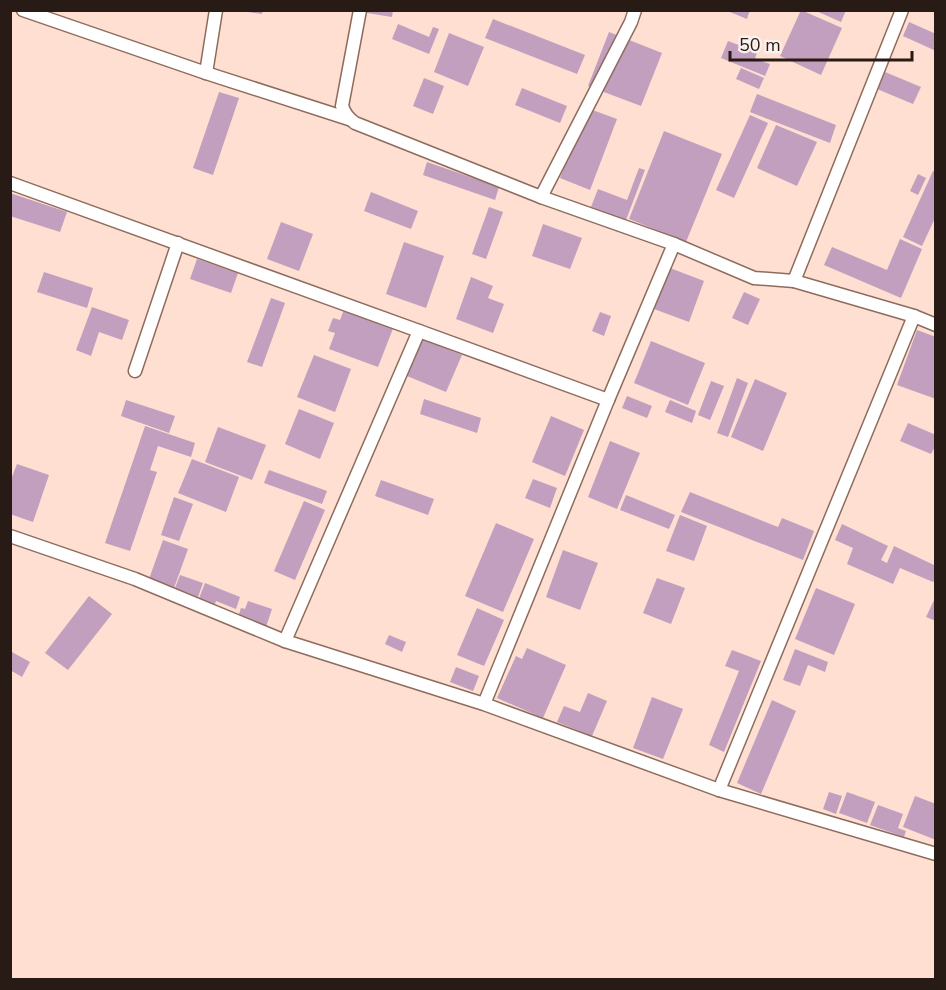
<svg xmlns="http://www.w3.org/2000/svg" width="946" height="990" font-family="'Nunito Sans',sans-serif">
	<rect width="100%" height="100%" fill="#fedfd1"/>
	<g fill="#c29fbf">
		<path d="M249 10H263L262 14 248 12Z"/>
		<path d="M361 10H393L392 17 361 12Z"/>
		<path d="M725 10H750L747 19Z"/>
		<path d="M801 10 842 28 821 75 780 56Z"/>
		<path d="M814 10H846L841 22Z"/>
		<path d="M493 19 585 55 577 74 485 38Z"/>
		<path d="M909 22 936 34V51L903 36Z"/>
		<path d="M398 24 429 37 433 27 439 29 429 54 392 39Z"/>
		<path d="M609 32 662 53 641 106 588 86Z"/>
		<path d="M449 33 484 47 468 86 434 72Z"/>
		<path d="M728 41 757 52 755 59 770 64 765 76 721 58Z"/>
		<path d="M741 68 764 78 759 89 736 79Z"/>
		<path d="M885 72 921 87 913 104 877 89Z"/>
		<path d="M424 78 444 86 433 114 413 106Z"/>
		<path d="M522 88 567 106 560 123 515 105Z"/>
		<path d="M219 92 239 98 213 175 193 168Z"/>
		<path d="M757 94 836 125 830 143 750 112Z"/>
		<path d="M587 108 617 119 590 190 560 178Z"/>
		<path d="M750 115 768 123 734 198 716 190Z"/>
		<path d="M776 125 817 142 797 186 757 168Z"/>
		<path d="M664 131 722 154 686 242 629 219Z"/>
		<path d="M427 162 499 187 495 200 423 175Z"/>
		<path d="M639 168 645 170 626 220 591 207 598 189 627 200Z"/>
		<path d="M933 171 936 172V216L922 246 903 237Z"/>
		<path d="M918 174 926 178 918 195 910 191Z"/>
		<path d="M371 192 418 211 411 229 364 211Z"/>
		<path d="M10 193 67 212 60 232 10 216Z"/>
		<path d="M489 207 503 212 486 259 472 254Z"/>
		<path d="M281 222 313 234 299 271 267 259Z"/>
		<path d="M543 224 582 238 570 269 532 256Z"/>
		<path d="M900 239 922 249 901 298 824 265 832 247 887 270Z"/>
		<path d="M404 242 444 256 426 308 386 294Z"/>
		<path d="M197 259 238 273 231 293 190 279Z"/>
		<path d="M670 268 704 281 689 322 654 309Z"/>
		<path d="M44 272 93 288 87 308 37 292Z"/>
		<path d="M471 277 493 286 488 298 504 304 493 333 456 319Z"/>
		<path d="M744 292 760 299 748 325 732 318Z"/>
		<path d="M271 298 285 303 262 367 247 362Z"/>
		<path d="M92 307 129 320 122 340 99 332 91 356 76 350Z"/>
		<path d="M345 307 394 326 378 367 329 349 335 333 328 331 333 318 340 320Z"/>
		<path d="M600 312 611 316 604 336 592 331Z"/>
		<path d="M917 330 936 337V399L897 385Z"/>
		<path d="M423 339 462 355 446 392 407 376Z"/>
		<path d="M651 341 705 363 688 405 634 383Z"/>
		<path d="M314 355 351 369 335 412 297 397Z"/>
		<path d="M737 378 748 383 728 437 717 433Z"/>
		<path d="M755 379 787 393 763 451 731 437Z"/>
		<path d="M711 381 724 386 710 420 698 415Z"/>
		<path d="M627 396 652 406 647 418 622 408Z"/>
		<path d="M424 399 481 418 477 433 420 414Z"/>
		<path d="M126 400 175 416 169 433 121 416Z"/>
		<path d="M670 400 696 411 692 423 665 412Z"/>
		<path d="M299 409 334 423 320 459 285 444Z"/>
		<path d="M551 416 584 430 565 476 532 462Z"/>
		<path d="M908 423 936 435V445L931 454 900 441Z"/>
		<path d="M145 426 195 443 191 457 158 446 150 470 157 472 130 551 105 543Z"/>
		<path d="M218 427 266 445 252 480 205 462Z"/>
		<path d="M610 441 640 453 617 509 588 497Z"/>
		<path d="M192 459 239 477 226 512 178 493Z"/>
		<path d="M17 464 49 475 33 522 10 514V482Z"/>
		<path d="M269 470 327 491 322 504 264 483Z"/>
		<path d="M533 479 557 488 550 508 525 498Z"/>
		<path d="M381 480 434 499 428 515 375 496Z"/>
		<path d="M690 492 778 527 782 518 814 531 803 560 681 512Z"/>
		<path d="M626 495 675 515 669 529 620 510Z"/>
		<path d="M174 497 193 504 179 541 161 535Z"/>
		<path d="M304 501 325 510 295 580 274 571Z"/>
		<path d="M680 515 707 526 694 561 666 551Z"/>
		<path d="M496 523 534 539 503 612 465 596Z"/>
		<path d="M842 524 888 546 881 560 887 563 894 546 936 566V577L933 582 900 568 893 584 847 564 853 548 835 540Z"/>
		<path d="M163 540 188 549 174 588 149 579Z"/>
		<path d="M563 550 598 563 580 610 546 597Z"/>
		<path d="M180 575 203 583 198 597 175 588Z"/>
		<path d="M657 578 685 588 671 624 643 613Z"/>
		<path d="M205 583 240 597 236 609 216 601 214 607 198 601Z"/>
		<path d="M816 588 855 604 834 655 795 639Z"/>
		<path d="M89 596 112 614 68 670 45 653Z"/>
		<path d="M936 596V621L926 617Z"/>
		<path d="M248 601 272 609 266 627 238 617 241 608 245 609Z"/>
		<path d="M477 608 504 620 484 666 457 655Z"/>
		<path d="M389 635 406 642 402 652 385 644Z"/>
		<path d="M527 648 566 665 543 718 497 698 516 656 522 659Z"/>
		<path d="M795 649 828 662 825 672 808 665 800 686 783 680Z"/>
		<path d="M732 650 761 661 724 752 709 745 739 671 725 666Z"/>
		<path d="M10 651 30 662 22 677 10 670Z"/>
		<path d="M456 667 479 676 473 691 450 682Z"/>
		<path d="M588 693 607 701 592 736 557 722 564 706 580 712Z"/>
		<path d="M652 697 683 709 663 759 633 748Z"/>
		<path d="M772 700 796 711 761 794 737 783Z"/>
		<path d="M829 792 842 796 836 814 823 809Z"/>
		<path d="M847 792 875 802 867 823 839 813Z"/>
		<path d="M915 796 936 804V840L903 827Z"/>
		<path d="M878 805 903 814 898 828 906 831 904 837 870 825Z"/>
	</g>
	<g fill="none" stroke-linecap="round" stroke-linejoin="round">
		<defs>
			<g id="service">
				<path d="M23 10 206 73 349 119"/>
				<path d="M360 10 342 106C345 114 348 118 355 123L541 197 674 244"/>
				<path d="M206 73 216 10"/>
				<path d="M10 183 419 331"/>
				<path d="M541 197 631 22 635 10"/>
				<path d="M794 281 902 10"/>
				<path d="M914 316 936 325"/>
				<path d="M135 371 178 243"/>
				<path d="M608 400 674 244 754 278 794 281 914 316 719 790"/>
				<path d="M10 536 135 579 285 641"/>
				<path d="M484 704 608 400 419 331 285 641 484 704 719 790 936 854"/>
			</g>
		</defs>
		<use href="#service" stroke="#8e6c5d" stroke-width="15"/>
		<use href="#service" stroke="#fff" stroke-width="12"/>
	</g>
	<rect width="946" height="990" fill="none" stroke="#281a14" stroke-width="24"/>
	<path d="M730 51v9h182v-9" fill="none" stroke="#281a14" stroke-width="3"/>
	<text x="739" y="51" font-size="18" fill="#281a14" stroke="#faf2ee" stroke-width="4.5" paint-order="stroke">50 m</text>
</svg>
